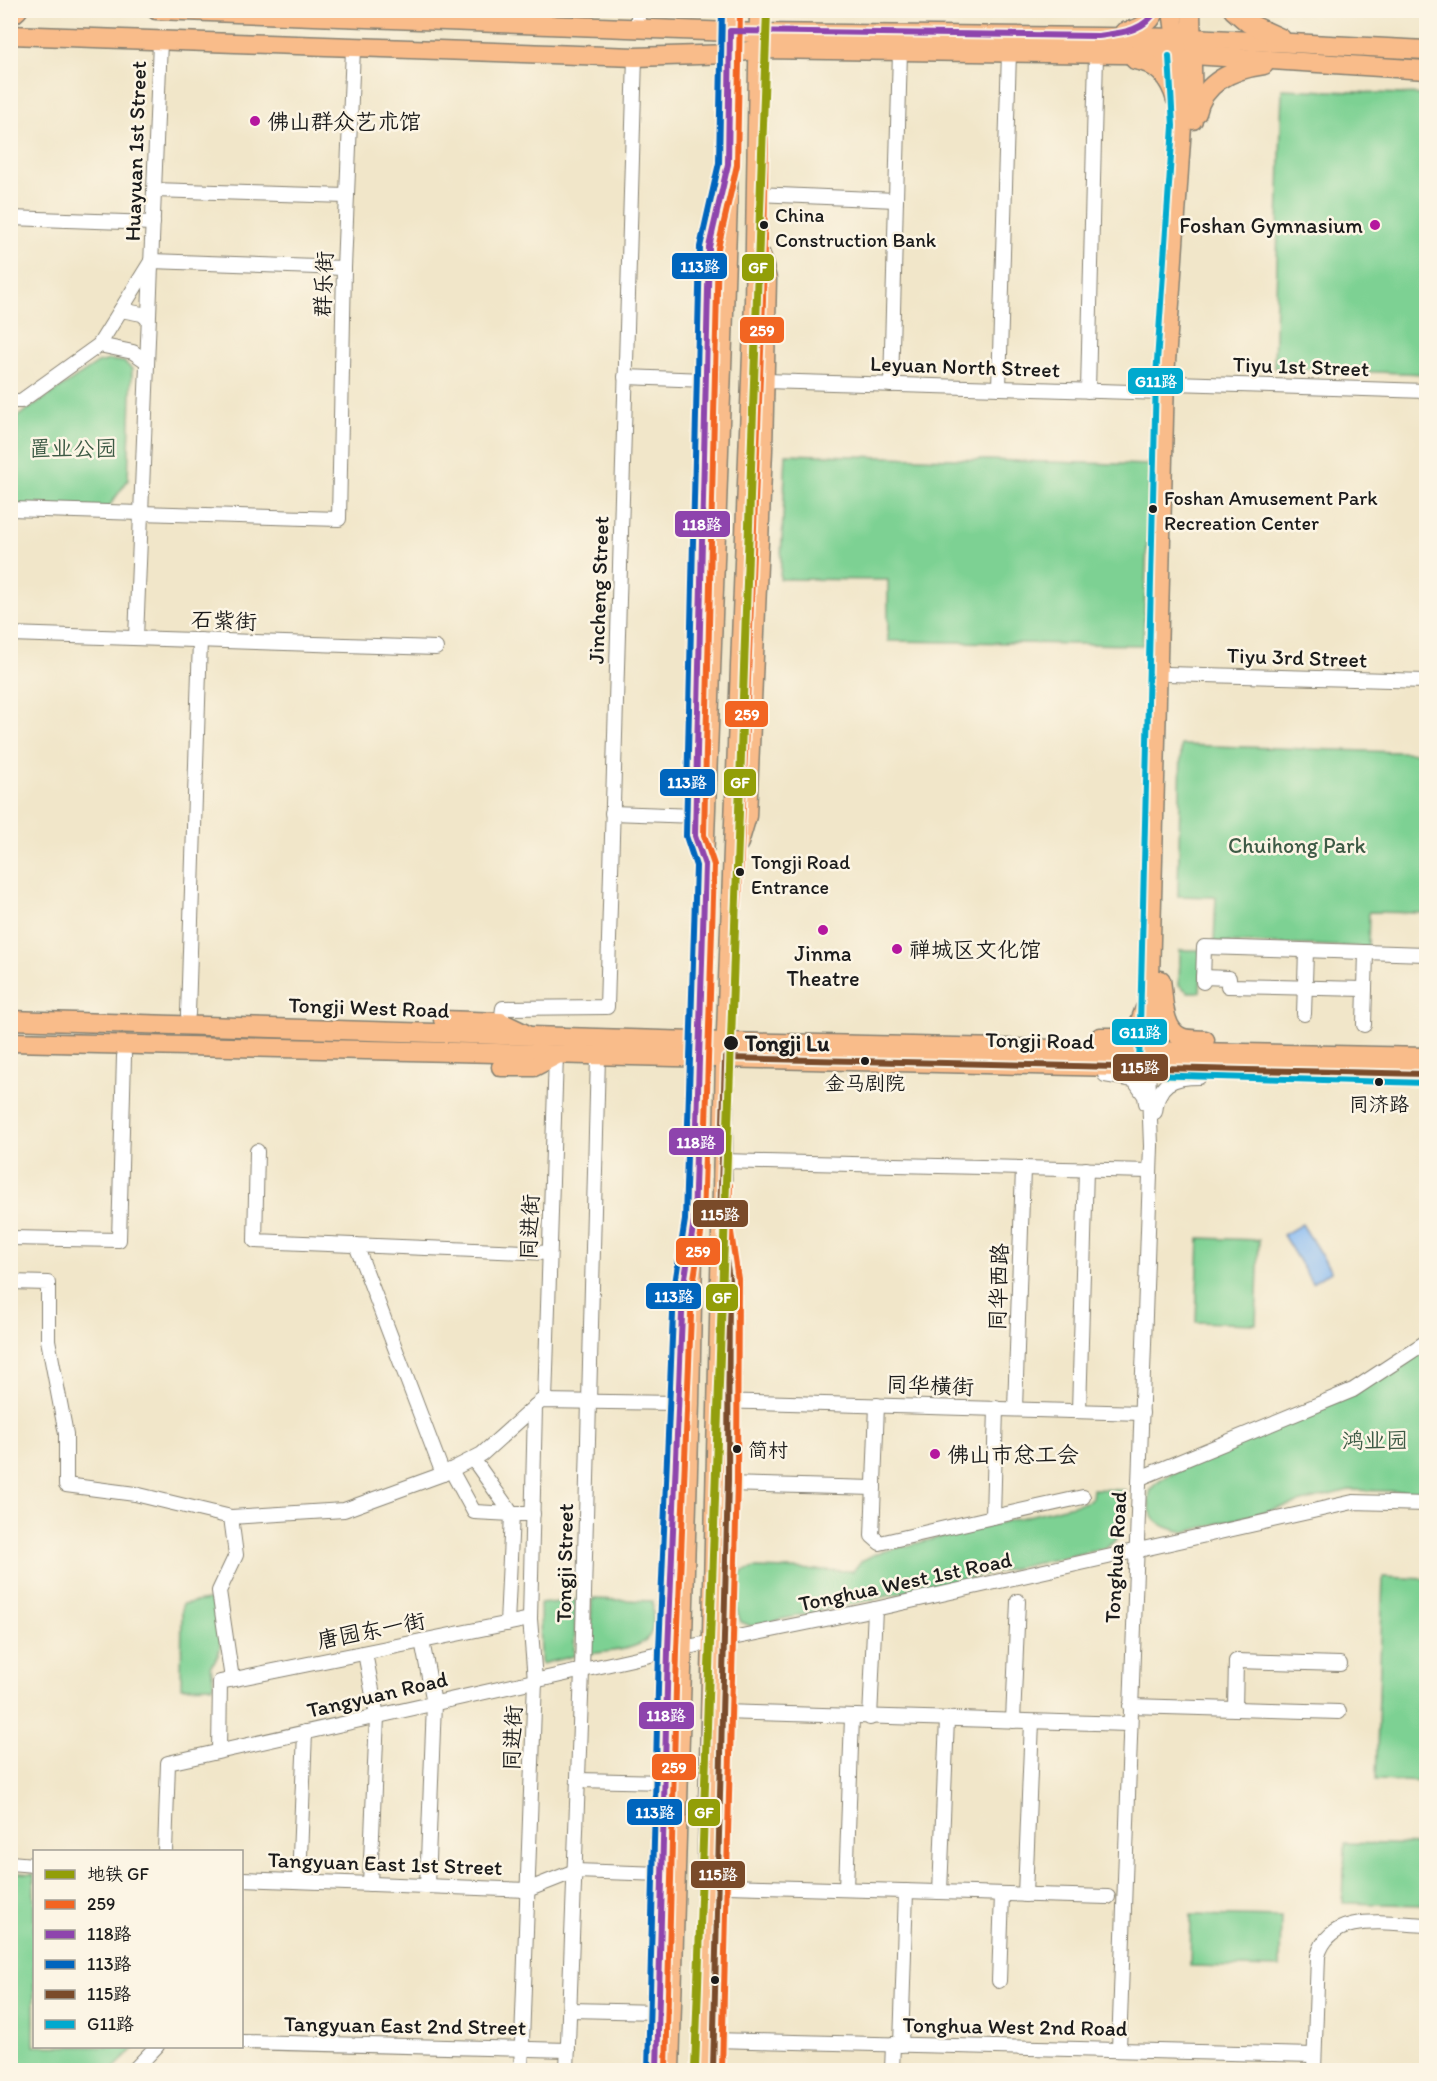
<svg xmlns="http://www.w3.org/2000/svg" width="1437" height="2081" font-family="Itim,'LXGW WenKai TC',sans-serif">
	<rect width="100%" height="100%" fill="#fcf5e5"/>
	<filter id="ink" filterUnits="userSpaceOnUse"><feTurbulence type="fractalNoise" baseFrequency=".0167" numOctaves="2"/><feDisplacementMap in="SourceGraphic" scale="12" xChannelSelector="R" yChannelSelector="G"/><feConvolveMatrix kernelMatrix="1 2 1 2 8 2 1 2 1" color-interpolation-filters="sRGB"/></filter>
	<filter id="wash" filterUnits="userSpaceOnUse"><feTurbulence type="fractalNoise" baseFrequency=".008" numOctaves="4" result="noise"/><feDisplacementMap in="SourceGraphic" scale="24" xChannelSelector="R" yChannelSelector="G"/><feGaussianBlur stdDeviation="1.35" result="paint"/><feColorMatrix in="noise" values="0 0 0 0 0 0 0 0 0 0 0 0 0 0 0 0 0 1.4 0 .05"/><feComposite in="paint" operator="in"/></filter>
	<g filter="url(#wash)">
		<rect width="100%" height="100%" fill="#f1e6c9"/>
		<g fill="#7dd193" stroke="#4c7658" stroke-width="1.5">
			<path d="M1282 89 1426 95V374L1274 368Z"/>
			<path d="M110 360 124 362 132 369 128 480 108 508 15 505 17 417 98 363Z"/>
			<path d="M786 454 1150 465 1143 645 888 641V580L780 579Z"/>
			<path d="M1181 745 1426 753V913L1369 912 1368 947 1214 942 1216 897 1178 896Z"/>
			<path d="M1180 950H1202L1200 992H1188L1179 985Z"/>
			<path d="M1199 1238 1259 1240 1256 1324 1196 1322Z"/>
			<path d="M1426 1347V1492L1349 1490 1185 1532C1168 1529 1149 1524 1149 1502 1149 1498 1149 1492 1152 1488 1158 1479 1175 1473 1184 1468L1355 1393Z"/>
			<path d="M1093 1489 1125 1490C1125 1513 1128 1534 1106 1548L751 1626 741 1622C734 1609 734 1583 743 1571L755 1568 853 1571 861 1561 877 1553 1089 1501 1092 1498Z"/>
			<path d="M1383 1577 1426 1579V1782L1376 1780Z"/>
			<path d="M214 1599C217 1617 228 1652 211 1665L214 1686 181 1687 182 1604Z"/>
			<path d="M592 1599 653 1601C652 1610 654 1621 652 1629 648 1651 607 1651 590 1654Z"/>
			<path d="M576 1600 574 1656 541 1664 540 1604Z"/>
			<path d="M1345 1843 1426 1845V1905L1343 1903Z"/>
			<path d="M10 1872 34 1874V2046L136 2047 112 2070H11Z"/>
			<path d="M1191 1915 1281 1917 1280 1968 1190 1966Z"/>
		</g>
		<path fill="#85b9f3" stroke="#506a88" stroke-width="1.5" d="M1302 1224 1331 1271 1312 1283 1283 1235Z"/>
	</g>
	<g filter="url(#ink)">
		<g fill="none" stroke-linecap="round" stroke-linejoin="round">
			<defs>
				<g id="minor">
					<path d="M638 28V10"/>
					<path d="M154 190 347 196"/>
					<path d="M756 194 896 200"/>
					<path d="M10 218 153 223"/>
					<path d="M151 261 344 268"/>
					<path d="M121 310 142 314 148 319"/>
					<path d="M99 345 133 352 146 361"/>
					<path d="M625 377 706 380"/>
					<path d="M765 381 1164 393"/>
					<path d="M1174 383 1426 391"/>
					<path d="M891 385 900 51"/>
					<path d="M999 388 1009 52"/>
					<path d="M1088 391 1096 54"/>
					<path d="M10 401H21L99 345 150 263"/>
					<path d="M10 509 339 519 344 268 353 49"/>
					<path d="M10 634 436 648"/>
					<path d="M136 638 160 42"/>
					<path d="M1167 674 1426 681"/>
					<path d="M612 813 695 816"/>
					<path d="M1203 977 1229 978 1228 986 1365 989"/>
					<path d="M1203 982 1204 947 1426 954"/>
					<path d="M188 1014 200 640"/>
					<path d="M1304 1014 1306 951"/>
					<path d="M501 1022 503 1008 607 1007 635 57"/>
					<path d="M1364 1025 1366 952"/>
					<path d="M1105 1075 1134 1080 1145 1096 1146 1103"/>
					<path d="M1155 1112C1158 1083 1172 1077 1199 1077"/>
					<path d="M257 1151 255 1241 549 1253"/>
					<path d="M722 1161 1150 1171"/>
					<path d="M10 1238 119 1240 124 1056"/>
					<path d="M356 1245 443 1474"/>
					<path d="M10 1282 48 1283V1340L66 1434V1485L135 1494 231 1517 344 1510 443 1474 482 1454 541 1401 679 1403"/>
					<path d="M545 1401 556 1055"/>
					<path d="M716 1401 1142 1413"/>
					<path d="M877 1405 872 1536 880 1543 993 1517 996 1408"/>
					<path d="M1015 1409 1023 1168"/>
					<path d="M1079 1411 1086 1169"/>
					<path d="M473 1459 512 1514H533"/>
					<path d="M451 1470 474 1512 512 1514 507 1624"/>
					<path d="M1140 1478 1353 1390 1426 1342"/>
					<path d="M728 1484 874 1488"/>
					<path d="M231 1517 236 1555 219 1591 232 1679"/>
					<path d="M993 1517 1083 1497"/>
					<path d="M422 1641 434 1703 427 1886"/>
					<path d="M365 1653 377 1716 370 1884"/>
					<path d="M1130 1706 1339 1712"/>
					<path d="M1235 1709 1236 1661 1340 1664"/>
					<path d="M723 1712 1129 1724"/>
					<path d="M870 1718 875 1609"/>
					<path d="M1013 1721 1018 1601"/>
					<path d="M219 1751 220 1682 530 1619"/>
					<path d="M578 1780 665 1782"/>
					<path d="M165 1852 168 1763 668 1651 875 1609 1353 1502 1426 1504"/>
					<path d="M10 1863 34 1865"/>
					<path d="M242 1879 527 1890 575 1871 662 1874"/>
					<path d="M299 1881 305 1732"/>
					<path d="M728 1886 1108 1897"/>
					<path d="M846 1889 852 1717"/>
					<path d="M940 1892 947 1719"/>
					<path d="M1025 1895 1032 1722"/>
					<path d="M999 1981 1002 1894"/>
					<path d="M570 2010 659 2012"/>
					<path d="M714 2040 1314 2055"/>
					<path d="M242 2042 568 2050"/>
					<path d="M901 2045 906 1891"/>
					<path d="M1119 2049 1151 1146 1148 1066"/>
					<path d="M134 2070 157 2046"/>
					<path d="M521 2070 535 1680 530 1619 535 1406"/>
					<path d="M567 2070 582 1671 598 1056"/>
					<path d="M892 2070 893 2044"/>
					<path d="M1314 2070 1318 1956C1330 1910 1391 1924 1426 1925"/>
				</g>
				<g id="major">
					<path d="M156 10 759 33 1193 38 1426 50"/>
					<path d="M1191 10 1193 120"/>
					<path d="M1233 10 1248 23 1281 38"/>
					<path d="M10 17 18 10"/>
					<path d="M1124 32C1138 29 1150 25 1156 10"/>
					<path d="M10 35 635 57 730 54 759 49 1193 55 1426 70"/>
					<path d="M1135 60C1158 63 1170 79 1176 100"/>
					<path d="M1197 113C1204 80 1235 69 1264 65"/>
					<path d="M697 751 709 247 720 201"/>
					<path d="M739 843 747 816 763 450 767 279 761 255"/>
					<path d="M1161 980C1164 997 1162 1029 1181 1037 1187 1040 1198 1039 1205 1040"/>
					<path d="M10 1020 726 1042 1426 1057"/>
					<path d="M443 1020 501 1022 524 1033"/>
					<path d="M1100 1037H1124L1136 1032 1145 1008"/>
					<path d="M10 1042 1426 1074"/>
					<path d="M1148 1060 1165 377 1182 126 1178 55 1172 10"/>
					<path d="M501 1067H534L555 1056"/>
					<path d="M719 1853 728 1480 727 1422"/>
					<path d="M657 2070 676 1453"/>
					<path d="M670 2070 690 1403 697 1058 728 202 731 10"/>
					<path d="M702 2070 725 1058 754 301 759 10"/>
				</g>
			</defs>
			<use href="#minor" stroke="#868172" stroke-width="16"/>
			<use href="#major" stroke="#868172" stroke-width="21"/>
			<use href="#minor" stroke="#fff" stroke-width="14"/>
			<use href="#major" stroke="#f9bc8a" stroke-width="18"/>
			<defs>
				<g id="bus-1">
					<path d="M739 906 763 301 766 138"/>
					<path d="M666 2070 677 1651 692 1291 703 1221 714 865 704 835 718 248 737 165 740 10"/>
					<path d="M722 2070 737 1480 738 1279 729 1219 730 1185"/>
				</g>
				<path id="bus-2" d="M657 2070 668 1651 683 1290 694 1221 705 865 695 836 709 247 728 164 730 31 1098 36C1120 33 1144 32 1156 10"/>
				<path id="bus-3" d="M648 2070 659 1651 674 1290 685 1220 696 866 686 836 700 247 719 163 722 10"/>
				<path id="bus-4" d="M713 2070 728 1480 729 1279 720 1220 725 1058 1426 1074"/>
				<path id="bus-5" d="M1169 56 1173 126 1156 377 1139 1068 1148 1075 1426 1083"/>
			</defs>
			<use href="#bus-1" stroke="#fcf5e5" stroke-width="10"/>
			<use href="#bus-2" stroke="#fcf5e5" stroke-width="10"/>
			<use href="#bus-3" stroke="#fcf5e5" stroke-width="10"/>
			<use href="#bus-4" stroke="#fcf5e5" stroke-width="10"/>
			<use href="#bus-5" stroke="#fcf5e5" stroke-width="10"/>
			<use href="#bus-1" stroke="#f26522" stroke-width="6"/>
			<use href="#bus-2" stroke="#8e44ad" stroke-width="6"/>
			<use href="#bus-3" stroke="#0065bd" stroke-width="6"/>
			<use href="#bus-4" stroke="#7a4b2a" stroke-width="6"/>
			<use href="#bus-5" stroke="#00a9ce" stroke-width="6"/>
			<defs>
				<path id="metro-1" d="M695 2070 767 10"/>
			</defs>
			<use href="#metro-1" stroke="#fcf5e5" stroke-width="12"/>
			<use href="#metro-1" stroke="#929e08" stroke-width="8"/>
		</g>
	</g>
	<g fill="#b5179e" stroke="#fcf5e5" stroke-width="2">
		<circle cx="255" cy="121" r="6"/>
		<circle cx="1375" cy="225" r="6"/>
		<circle cx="823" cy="930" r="6"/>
		<circle cx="897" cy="949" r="6"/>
		<circle cx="935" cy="1454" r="6"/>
	</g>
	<g fill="#1c1c1c" stroke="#fcf5e5" stroke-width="2">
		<circle cx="764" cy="225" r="5"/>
		<circle cx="1153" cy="509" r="5"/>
		<circle cx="740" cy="872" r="5"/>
		<circle cx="731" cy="1043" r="8"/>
		<circle cx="865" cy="1061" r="5"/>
		<circle cx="1379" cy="1082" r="5"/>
		<circle cx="737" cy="1449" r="5"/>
		<circle cx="715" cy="1980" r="5"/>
	</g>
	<g text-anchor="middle" stroke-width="5" stroke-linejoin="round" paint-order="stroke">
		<g font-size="20" fill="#1c1c1c" stroke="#fcf5e5" text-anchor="start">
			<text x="775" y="222">China<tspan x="775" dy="25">Construction Bank</tspan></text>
			<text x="1164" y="505">Foshan Amusement Park<tspan x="1164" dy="25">Recreation Center</tspan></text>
			<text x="751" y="869">Tongji Road<tspan x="751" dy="25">Entrance</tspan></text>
			<text x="865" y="1090" text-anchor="middle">金马剧院</text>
			<text x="1379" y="1111" text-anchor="middle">同济路</text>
			<text x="748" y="1457">简村</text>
		</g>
		<g font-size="22" fill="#1c1c1c" stroke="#fcf5e5" text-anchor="start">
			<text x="267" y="129">佛山群众艺术馆</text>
			<text x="1363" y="233" text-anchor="end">Foshan Gymnasium</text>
			<text x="909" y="957">禅城区文化馆</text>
			<text x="823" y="961" text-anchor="middle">Jinma<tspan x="823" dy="25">Theatre</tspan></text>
			<text x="947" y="1462">佛山市总工会</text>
		</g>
		<g font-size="22" fill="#1c1c1c" stroke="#fcf5e5">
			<text transform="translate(135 151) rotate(-88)" y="8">Huayuan 1st Street</text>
			<text transform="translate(323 284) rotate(-88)" y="8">群乐街</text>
			<text transform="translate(965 366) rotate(2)" y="8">Leyuan North Street</text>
			<text transform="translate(1301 366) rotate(2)" y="8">Tiyu 1st Street</text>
			<text transform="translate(598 590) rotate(-88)" y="8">Jincheng Street</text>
			<text transform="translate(224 620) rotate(2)" y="8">石紫街</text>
			<text transform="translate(1297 657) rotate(2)" y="8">Tiyu 3rd Street</text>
			<text transform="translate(369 1007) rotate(2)" y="8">Tongji West Road</text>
			<text transform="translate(1040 1040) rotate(1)" y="8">Tongji Road</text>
			<text transform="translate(529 1227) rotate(-88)" y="8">同进街</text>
			<text transform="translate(998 1287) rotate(-88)" y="8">同华西路</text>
			<text transform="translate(930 1385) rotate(2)" y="8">同华横街</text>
			<text transform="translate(1115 1557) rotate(-87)" y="8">Tonghua Road</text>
			<text transform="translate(564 1563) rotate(-89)" y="8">Tongji Street</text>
			<text transform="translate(905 1581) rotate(-12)" y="8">Tonghua West 1st Road</text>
			<text transform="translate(371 1630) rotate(-11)" y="8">唐园东一街</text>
			<text transform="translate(377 1694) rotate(-13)" y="8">Tangyuan Road</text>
			<text transform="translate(512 1738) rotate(-88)" y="8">同进街</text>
			<text transform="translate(385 1863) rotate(2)" y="8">Tangyuan East 1st Street</text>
			<text transform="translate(405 2025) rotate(1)" y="8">Tangyuan East 2nd Street</text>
			<text transform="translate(1015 2026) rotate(1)" y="8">Tonghua West 2nd Road</text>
		</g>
		<g font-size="22" fill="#3e5b46" stroke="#fcf5e5">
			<text x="73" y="456">置业公园</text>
			<text x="1297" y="853">Chuihong Park</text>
			<text x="1375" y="1448">鸿业园</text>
		</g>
		<g font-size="22" font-weight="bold" fill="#1c1c1c" stroke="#fcf5e5" text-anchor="start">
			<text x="745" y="1051">Tongji Lu</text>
		</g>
	</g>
	<g stroke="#fcf5e5" stroke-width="2">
		<rect x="671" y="252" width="57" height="28" rx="6" fill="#0065bd"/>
		<rect x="741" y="253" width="34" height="29" rx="6" fill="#929e08"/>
		<rect x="739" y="316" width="46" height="28" rx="6" fill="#f26522"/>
		<rect x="1127" y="367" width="57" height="28" rx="6" fill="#00a9ce"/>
		<rect x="674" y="510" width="57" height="28" rx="6" fill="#8e44ad"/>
		<rect x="724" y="700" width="45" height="28" rx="6" fill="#f26522"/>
		<rect x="659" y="768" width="57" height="29" rx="6" fill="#0065bd"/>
		<rect x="723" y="768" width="34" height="29" rx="6" fill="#929e08"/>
		<rect x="1111" y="1018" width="57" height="28" rx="6" fill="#00a9ce"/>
		<rect x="1112" y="1053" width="57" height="29" rx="6" fill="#7a4b2a"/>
		<rect x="668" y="1127" width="57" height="29" rx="6" fill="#8e44ad"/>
		<rect x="692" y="1199" width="57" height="29" rx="6" fill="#7a4b2a"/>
		<rect x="675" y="1237" width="46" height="29" rx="6" fill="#f26522"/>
		<rect x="645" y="1282" width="57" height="28" rx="6" fill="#0065bd"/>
		<rect x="705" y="1283" width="34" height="29" rx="6" fill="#929e08"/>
		<rect x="638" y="1701" width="57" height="29" rx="6" fill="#8e44ad"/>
		<rect x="651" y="1753" width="46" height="28" rx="6" fill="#f26522"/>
		<rect x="626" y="1798" width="57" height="28" rx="6" fill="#0065bd"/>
		<rect x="687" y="1798" width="34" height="29" rx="6" fill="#929e08"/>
		<rect x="690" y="1860" width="56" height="29" rx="6" fill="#7a4b2a"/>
	</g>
	<g font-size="16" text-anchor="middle" font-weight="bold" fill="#fff">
		<text x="700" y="272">113路</text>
		<text x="758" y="273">GF</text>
		<text x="762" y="336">259</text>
		<text x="1156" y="387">G11路</text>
		<text x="702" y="530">118路</text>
		<text x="747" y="720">259</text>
		<text x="687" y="788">113路</text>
		<text x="740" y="788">GF</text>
		<text x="1140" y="1038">G11路</text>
		<text x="1140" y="1073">115路</text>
		<text x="696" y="1148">118路</text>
		<text x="720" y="1220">115路</text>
		<text x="698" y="1257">259</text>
		<text x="674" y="1302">113路</text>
		<text x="722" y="1303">GF</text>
		<text x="666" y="1721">118路</text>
		<text x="674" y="1773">259</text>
		<text x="655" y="1818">113路</text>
		<text x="704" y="1818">GF</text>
		<text x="718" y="1880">115路</text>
	</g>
	<rect width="1437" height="2081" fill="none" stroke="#fcf5e5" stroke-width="36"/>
	<rect x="33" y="1850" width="210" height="198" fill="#fcf5e5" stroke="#a29e95" stroke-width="1.5"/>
	<rect x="45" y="1870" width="30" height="9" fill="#929e08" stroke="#a29e95" stroke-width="1.5"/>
	<text x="87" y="1880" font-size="18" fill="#1c1c1c">地铁 GF</text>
	<rect x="45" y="1900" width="30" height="9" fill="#f26522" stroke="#a29e95" stroke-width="1.5"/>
	<text x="87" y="1910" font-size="18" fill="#1c1c1c">259</text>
	<rect x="45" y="1930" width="30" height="9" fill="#8e44ad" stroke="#a29e95" stroke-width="1.5"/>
	<text x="87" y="1940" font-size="18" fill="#1c1c1c">118路</text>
	<rect x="45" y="1960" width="30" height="9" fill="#0065bd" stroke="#a29e95" stroke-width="1.5"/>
	<text x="87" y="1970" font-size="18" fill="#1c1c1c">113路</text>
	<rect x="45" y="1990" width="30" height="9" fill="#7a4b2a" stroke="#a29e95" stroke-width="1.5"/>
	<text x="87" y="2000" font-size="18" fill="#1c1c1c">115路</text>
	<rect x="45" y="2020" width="30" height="9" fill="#00a9ce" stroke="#a29e95" stroke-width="1.5"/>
	<text x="87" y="2030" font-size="18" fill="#1c1c1c">G11路</text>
</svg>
